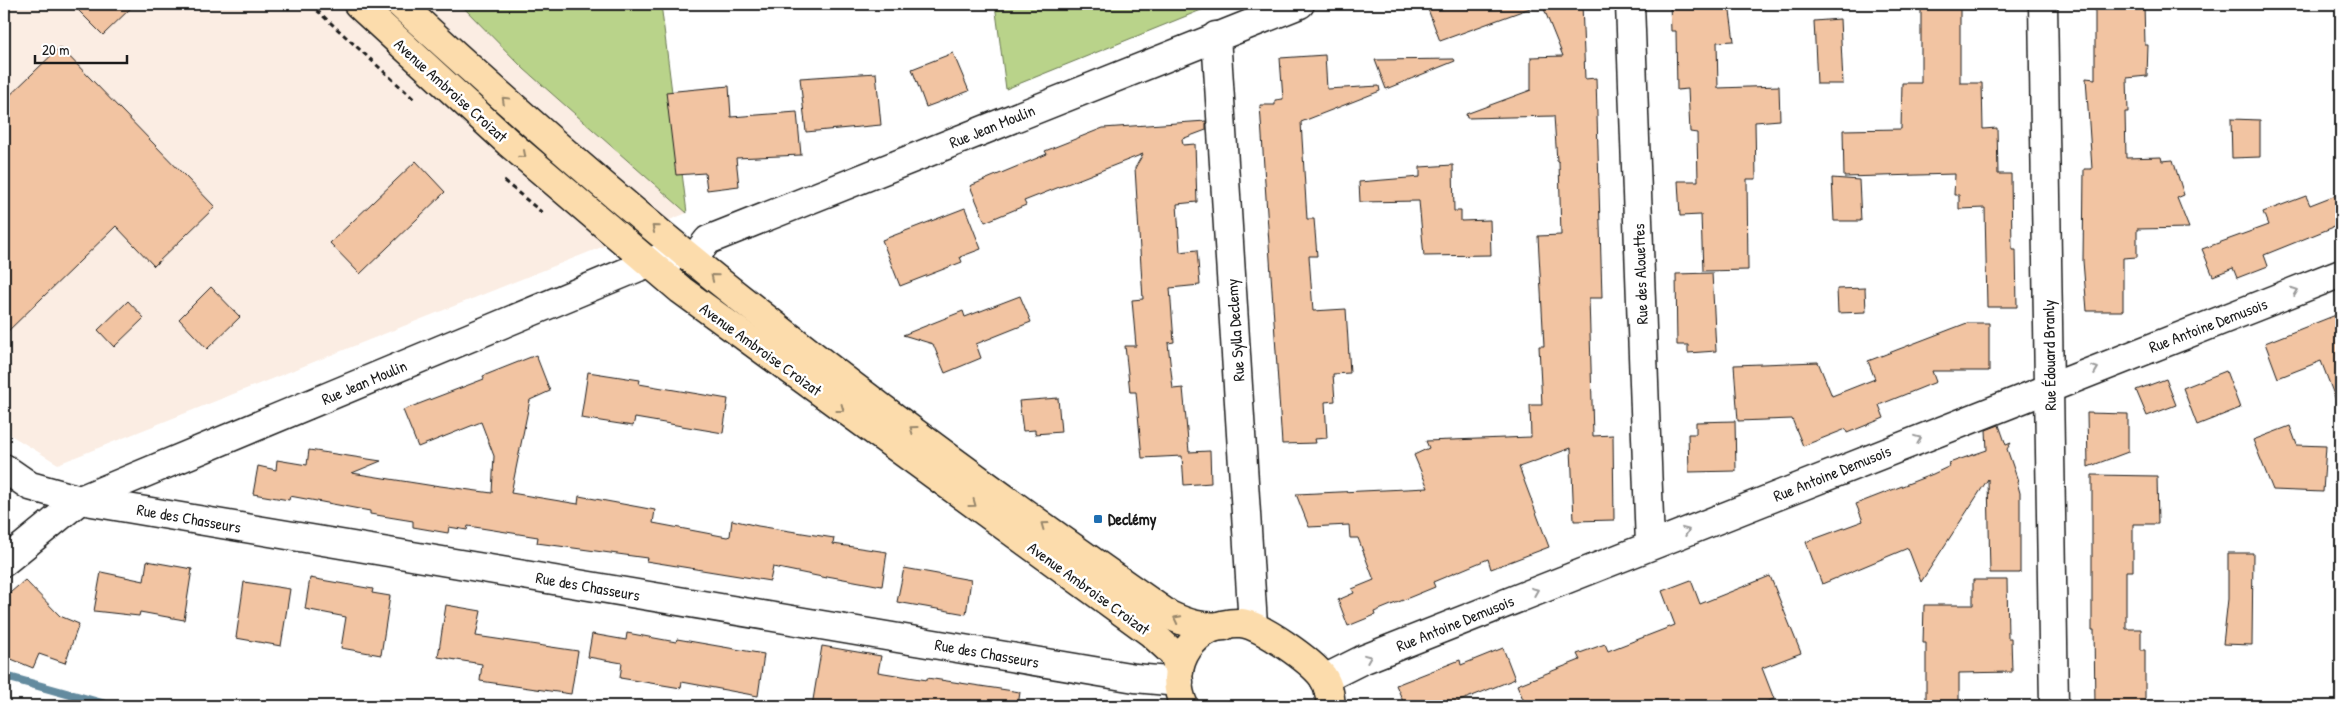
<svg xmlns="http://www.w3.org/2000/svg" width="2345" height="710" viewBox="0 0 2345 710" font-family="'Patrick Hand',sans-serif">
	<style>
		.built { fill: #fbede3 }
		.green { fill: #b9d38a; stroke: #6a7853 }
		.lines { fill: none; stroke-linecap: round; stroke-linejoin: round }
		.stream { stroke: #648b9f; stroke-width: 9 }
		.building { fill: #f2c4a2; stroke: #1c1c1c }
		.minor-casing { stroke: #1c1c1c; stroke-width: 31 }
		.primary-casing { stroke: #1c1c1c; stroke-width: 31 }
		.path { stroke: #1c1c1c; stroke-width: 3; stroke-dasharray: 5 4; stroke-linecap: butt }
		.minor { stroke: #fff; stroke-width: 28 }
		.primary { stroke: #fcdcac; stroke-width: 28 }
		.oneway { stroke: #97866b }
		.oneway2 { stroke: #999 }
		.poi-dot { fill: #1f6fb2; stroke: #fff; stroke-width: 2 }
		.labels { text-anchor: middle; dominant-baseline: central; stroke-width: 5; stroke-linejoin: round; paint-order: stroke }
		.street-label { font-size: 16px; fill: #1c1c1c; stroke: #fff }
		.poi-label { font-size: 16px; font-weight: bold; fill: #1c1c1c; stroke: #fff; text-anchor: start }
	</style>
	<rect width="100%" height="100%" fill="#fff"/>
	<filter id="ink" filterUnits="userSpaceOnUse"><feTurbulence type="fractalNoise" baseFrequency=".02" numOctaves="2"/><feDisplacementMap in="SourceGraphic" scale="10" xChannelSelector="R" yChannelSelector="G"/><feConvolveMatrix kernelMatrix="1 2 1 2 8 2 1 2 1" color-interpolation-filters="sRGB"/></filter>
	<g filter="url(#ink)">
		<polygon class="built" points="4,4 460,4 524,69 687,213 58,464 4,431"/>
		<g class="green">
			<polygon points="460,4 661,4 687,213 524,69"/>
			<polygon points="995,4 1216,4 1006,89"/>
		</g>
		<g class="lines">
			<polyline class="stream" points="4,676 111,706"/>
		</g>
		<g class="building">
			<polygon points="72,4 135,4 103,35"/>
			<polygon points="1426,4 1533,4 1533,7 1440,41"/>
			<polygon points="1542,4 1582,4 1585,79 1596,78 1602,298 1589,298 1593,436 1613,435 1614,520 1574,521 1571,448 1519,467 1549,547 1491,569 1488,559 1433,582 1435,587 1374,612 1375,615 1348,626 1338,600 1354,593 1352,589 1374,580 1358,538 1350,538 1349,525 1309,527 1296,494 1428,488 1414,455 1429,448 1426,441 1531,437 1530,405 1542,405 1539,346 1544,346 1538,236 1561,235 1559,162 1557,161 1554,116 1467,118 1466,114 1531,90 1531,57 1563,56"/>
			<polygon points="1670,4 1729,4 1734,41 1717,42 1718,88 1779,86 1780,120 1755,122 1756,179 1747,179 1748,270 1703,271 1701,215 1680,216 1678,181 1698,181 1697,133 1690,132 1688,89 1677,90 1676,31 1671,31"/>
			<polygon points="2095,4 2144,4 2145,45 2148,45 2147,76 2127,78 2128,112 2125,112 2126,158 2161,157 2162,161 2173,160 2184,195 2177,198 2189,228 2137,229 2137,257 2123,258 2123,311 2087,311 2083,261 2084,169 2092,169 2086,78 2095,79"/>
			<polygon points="1921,5 1960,6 1960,83 1982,83 1983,129 1997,128 1998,174 2011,174 2012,250 2016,250 2017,307 1987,307 1985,208 1959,209 1959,195 1954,195 1955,174 1844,177 1843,130 1901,129 1902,83 1921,83"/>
			<polygon points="1840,19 1843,84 1817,84 1814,21"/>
			<polygon points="60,47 215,207 154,266 116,226 4,335 4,101"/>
			<polygon points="953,53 969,91 926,107 912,69"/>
			<polygon points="1325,55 1327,89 1379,86 1380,91 1301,122 1307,219 1314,219 1317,256 1309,256 1313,311 1346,309 1350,373 1333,374 1335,401 1325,402 1327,438 1315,439 1316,443 1282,444 1260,105 1275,105 1275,100 1283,99 1280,58"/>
			<polygon points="1454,59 1455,61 1386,89 1375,60"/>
			<polygon points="876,73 881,125 806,132 800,78"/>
			<polygon points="729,86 731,117 797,112 801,155 736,158 739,186 707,190 705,173 676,175 666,92"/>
			<polygon points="2231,119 2260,120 2260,157 2232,158"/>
			<polygon points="1206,121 1206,130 1182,139 1183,145 1195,144 1197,202 1177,204 1180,252 1197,250 1200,285 1170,288 1174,342 1168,343 1173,389 1183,388 1189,452 1210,451 1211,483 1184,485 1182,456 1142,458 1136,392 1130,392 1125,346 1136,346 1132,300 1143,299 1135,168 1143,154 1024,201 1026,205 985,222 970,186 1047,154 1045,151 1103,128"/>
			<polygon points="416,161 445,192 360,274 330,243"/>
			<polygon points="1453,165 1454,211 1461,211 1461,221 1490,220 1491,255 1424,256 1419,201 1360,202 1359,182 1420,177 1420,167"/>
			<polygon points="1832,178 1859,180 1861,221 1834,221"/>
			<polygon points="2341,193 2341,224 2264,255 2268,266 2237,278 2233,268 2213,276 2202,249 2268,225 2263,212 2306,196 2310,205"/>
			<polygon points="965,208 981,249 960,257 962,262 900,286 882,240"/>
			<polygon points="1712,273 1716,351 1688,353 1688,345 1677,345 1676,274"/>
			<polygon points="211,287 240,317 207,349 179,319"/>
			<polygon points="1865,288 1866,312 1838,313 1837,289"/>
			<polygon points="1020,296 1031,322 976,344 981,358 945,373 933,344 903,335 963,311 965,317"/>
			<polygon points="128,301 144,318 114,347 98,330"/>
			<polygon points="2341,313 2341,408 2339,408 2321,361 2278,378 2265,343"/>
			<polygon points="1967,323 1989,323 1989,371 1932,371 1936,382 1879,405 1884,418 1847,433 1846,429 1803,446 1792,419 1738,421 1734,365 1818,362 1832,396 1875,379 1868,361"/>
			<polygon points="536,355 550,391 530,400 511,493 578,504 579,496 655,510 653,523 727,537 730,536 732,520 758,526 834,538 833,544 887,552 882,586 827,576 827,578 773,567 770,581 646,561 647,558 537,543 538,537 468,526 467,530 449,527 448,533 413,527 413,521 370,514 370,511 290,496 289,500 253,494 258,466 276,470 277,460 307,465 309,450 381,461 352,473 434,486 433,485 492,493 494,456 481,422 418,447 403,410 484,379 483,376"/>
			<polygon points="2226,371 2240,408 2197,425 2183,388"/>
			<polygon points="588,372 640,380 639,384 728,399 723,433 635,418 633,426 581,418"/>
			<polygon points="2166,379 2176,405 2147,416 2136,390"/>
			<polygon points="1058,398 1061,432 1035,434 1035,430 1023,431 1019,401"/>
			<polygon points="2087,413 2128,414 2128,452 2088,467"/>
			<polygon points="1735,421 1736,471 1689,472 1688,434 1696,434 1696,422"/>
			<polygon points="1999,425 2006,445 2011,443 2007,449 2018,481 2017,482 2020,493 2020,573 1990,573 1988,479 1921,582 1908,548 1822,584 1806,542 1863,521 1856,504 1933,474 1950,466 1949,463 1987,450 1986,430"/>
			<polygon points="2290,426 2297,445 2326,446 2323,492 2273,490 2253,440"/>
			<polygon points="2092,475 2157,476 2158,524 2133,524 2133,571 2126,571 2126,629 2141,629 2141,650 2145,650 2145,706 2095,706 2094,630 2092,630"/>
			<polygon points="2228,553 2253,553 2252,645 2223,644 2228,599"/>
			<polygon points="147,561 192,569 184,620 140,612 139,616 94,611 101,572 144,581"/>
			<polygon points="904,568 971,580 966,614 897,602"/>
			<polygon points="1770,576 1801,653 1762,668 1774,699 1755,706 1526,706 1517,685 1580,660 1577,654 1605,644 1608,651 1675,625 1662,591 1691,580 1700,604"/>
			<polygon points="310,578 373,589 372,593 390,596 381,655 341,648 346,617 305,609"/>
			<polygon points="25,580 60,616 79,624 65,663 39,654 33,668 4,656 4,598"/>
			<polygon points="1973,580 2007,580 2008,638 2011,638 2012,672 1959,673 1959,706 1926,706 1926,643 1923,643 1924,605 1973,605"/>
			<polygon points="244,582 290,589 281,646 236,638"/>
			<polygon points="446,605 481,611 476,636 578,651 571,694 480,681 482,664 438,657"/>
			<polygon points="627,633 676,642 677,639 764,654 758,696 682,682 681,688 620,678 622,663 588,657 592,634 626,640"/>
			<polygon points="822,646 881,656 878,672 927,680 927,678 1020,692 1018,706 812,706"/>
			<polygon points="1503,648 1515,679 1447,706 1405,706 1396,685 1460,660 1461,665"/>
		</g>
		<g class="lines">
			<defs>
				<g id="minor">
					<polyline points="1630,4 1650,545"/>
					<polyline points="2043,4 2054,706"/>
					<polyline points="1216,36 1253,625"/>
					<polyline points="693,259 708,240 1300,4"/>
					<polyline points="4,468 30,486 80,500 1135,678 1179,682"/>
					<polyline points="4,562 80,500 658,259 668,262"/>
					<polyline points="1324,679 1362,660 2341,273"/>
				</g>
				<g id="primary">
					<polyline points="358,4 509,143 681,290 1151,633 1174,654 1179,671"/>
					<path d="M 400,4 C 517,112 637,218 763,316 C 894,420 1031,519 1169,615 C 1188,624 1202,628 1224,626"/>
					<path d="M 1184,706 C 1165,664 1195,621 1241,623 C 1261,625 1311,661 1323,677 C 1329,686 1330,696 1331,706"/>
				</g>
			</defs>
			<use href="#minor" class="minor-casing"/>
			<use href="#primary" class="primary-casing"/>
			<g class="path">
				<polyline points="310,4 416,101"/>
				<polyline points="504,181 545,215"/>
			</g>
			<use href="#minor" class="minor"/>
			<use href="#primary" class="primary"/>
		</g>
		<defs><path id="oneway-chevron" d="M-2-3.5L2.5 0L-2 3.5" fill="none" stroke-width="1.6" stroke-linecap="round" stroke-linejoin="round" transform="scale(1.25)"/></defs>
		<g class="oneway">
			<use href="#oneway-chevron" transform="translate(505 100) rotate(-137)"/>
			<use href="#oneway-chevron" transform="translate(523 155) rotate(41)"/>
			<use href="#oneway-chevron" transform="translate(655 228) rotate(-140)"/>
			<use href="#oneway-chevron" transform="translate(714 277) rotate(-141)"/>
			<use href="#oneway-chevron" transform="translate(841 409) rotate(36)"/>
			<use href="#oneway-chevron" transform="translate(913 429) rotate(-144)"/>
			<use href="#oneway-chevron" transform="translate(973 504) rotate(36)"/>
			<use href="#oneway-chevron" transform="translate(1044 525) rotate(-144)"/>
			<use href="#oneway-chevron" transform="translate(1177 619) rotate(-153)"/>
		</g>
		<g class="oneway2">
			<use href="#oneway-chevron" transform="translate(2295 291) rotate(-21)"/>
			<use href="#oneway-chevron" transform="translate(2095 369) rotate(-21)"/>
			<use href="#oneway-chevron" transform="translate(1918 439) rotate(-22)"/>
			<use href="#oneway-chevron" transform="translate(1686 531) rotate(-22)"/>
			<use href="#oneway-chevron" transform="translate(1535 591) rotate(-22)"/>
			<use href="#oneway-chevron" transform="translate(1368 658) rotate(-22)"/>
		</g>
	</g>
	<rect class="poi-dot" x="1093" y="514" width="10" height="10" rx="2.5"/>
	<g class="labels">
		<g class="street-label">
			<text transform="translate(451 90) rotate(42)">Avenue Ambroise Croizat</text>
			<text transform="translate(992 126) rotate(-22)">Rue Jean Moulin</text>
			<text transform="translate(1640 274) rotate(-92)">Rue des Alouettes</text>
			<text transform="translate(2208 325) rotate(-21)">Rue Antoine Demusois</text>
			<text transform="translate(1235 330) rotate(-94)">Rue Sylla Declemy</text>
			<text transform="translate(761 349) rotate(36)">Avenue Ambroise Croizat</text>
			<text transform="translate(2049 355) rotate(-91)">Rue Édouard Branly</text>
			<text transform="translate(364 382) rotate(-23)">Rue Jean Moulin</text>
			<text transform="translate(1832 473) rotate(-22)">Rue Antoine Demusois</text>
			<text transform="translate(189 518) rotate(10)">Rue des Chasseurs</text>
			<text transform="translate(588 586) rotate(10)">Rue des Chasseurs</text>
			<text transform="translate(1089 588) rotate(36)">Avenue Ambroise Croizat</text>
			<text transform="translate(1455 623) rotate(-22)">Rue Antoine Demusois</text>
			<text transform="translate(987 653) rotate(10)">Rue des Chasseurs</text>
		</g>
		<g class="poi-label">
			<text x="1108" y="519">Declémy</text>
		</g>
	</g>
	<rect width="2345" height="710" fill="none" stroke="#fff" stroke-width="20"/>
	<rect x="10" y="10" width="2325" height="690" fill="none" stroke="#1c1c1c" stroke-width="2" filter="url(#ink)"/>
	<path d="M35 55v8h92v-8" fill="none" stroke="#1c1c1c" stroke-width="2.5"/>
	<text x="42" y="55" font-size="15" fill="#1c1c1c" stroke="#ffffff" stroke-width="4" paint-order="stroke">20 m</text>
</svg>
